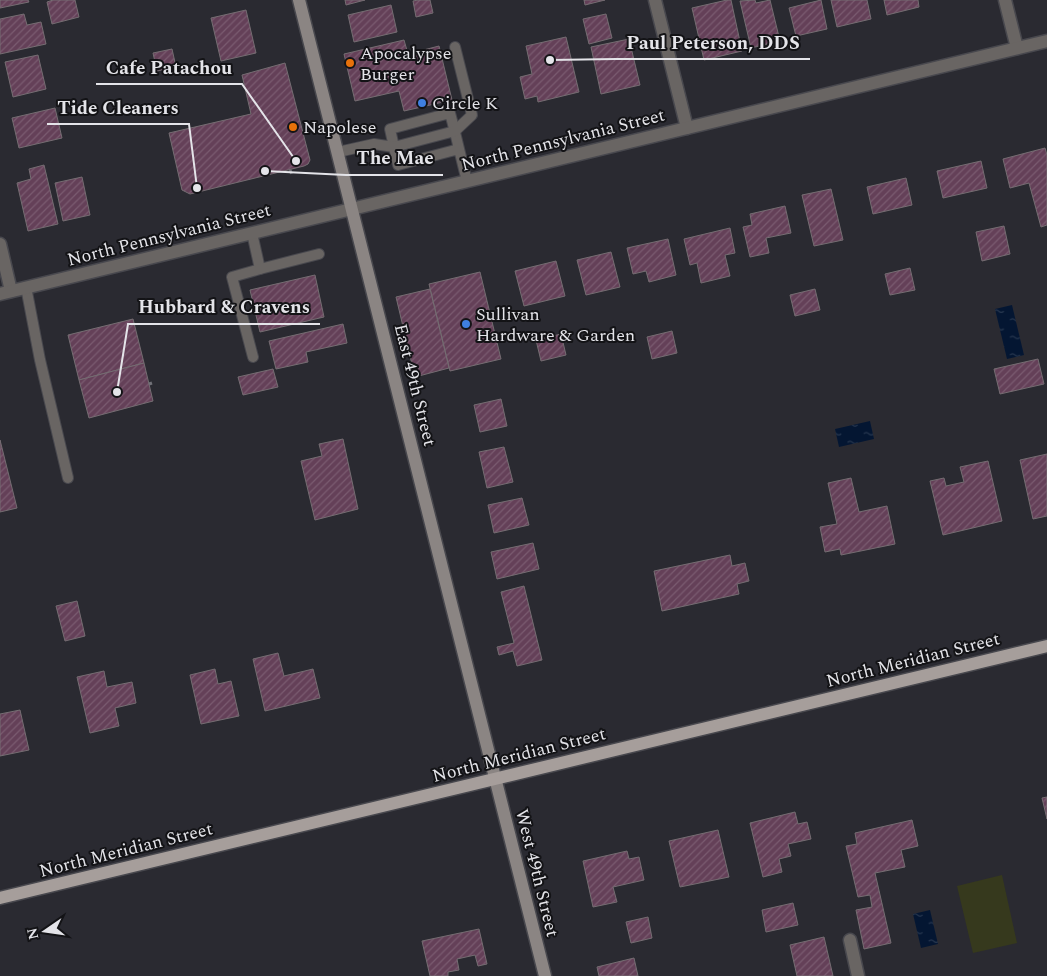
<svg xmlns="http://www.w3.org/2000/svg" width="1047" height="976" viewBox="0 0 1047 976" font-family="Spectral,serif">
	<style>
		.pitch { fill: #36391d }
		.water { fill: url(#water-ripples) }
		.building { fill: url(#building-hatch); stroke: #756d72 }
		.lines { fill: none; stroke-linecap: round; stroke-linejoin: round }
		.lane-casing { stroke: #48484e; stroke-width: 12 }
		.street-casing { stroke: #48484e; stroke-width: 15 }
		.secondary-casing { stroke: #48484e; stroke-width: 15 }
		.primary-casing { stroke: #48484e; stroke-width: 15 }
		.path { stroke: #717178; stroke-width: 3; stroke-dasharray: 4 4; stroke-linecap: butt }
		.lane { stroke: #696563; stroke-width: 10 }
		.street { stroke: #696563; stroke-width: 12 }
		.secondary { stroke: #8b8583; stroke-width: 12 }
		.primary { stroke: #a69e9b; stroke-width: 12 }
		.food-dot { fill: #e8710a; stroke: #131316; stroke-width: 2 }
		.shop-dot { fill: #3f7fe0; stroke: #131316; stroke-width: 2 }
		.labels { text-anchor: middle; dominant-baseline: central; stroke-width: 4; stroke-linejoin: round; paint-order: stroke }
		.poi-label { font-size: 18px; fill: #e4e4e9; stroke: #131316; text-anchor: start }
		.street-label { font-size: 18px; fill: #e4e4e9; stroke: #131316 }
		.leader { fill: none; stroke: #e4e4e9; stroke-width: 2 }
		.callout-dot { fill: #e4e4e9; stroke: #131316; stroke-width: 2 }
		.callout-label { font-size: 19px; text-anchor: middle; font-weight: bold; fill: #e4e4e9; stroke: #131316; stroke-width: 4; stroke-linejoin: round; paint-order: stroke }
	</style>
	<defs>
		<pattern id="water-ripples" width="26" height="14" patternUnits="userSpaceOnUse" patternTransform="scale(1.25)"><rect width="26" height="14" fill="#041632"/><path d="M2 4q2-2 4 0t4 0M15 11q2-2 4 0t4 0" fill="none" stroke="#283850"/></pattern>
		<pattern id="building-hatch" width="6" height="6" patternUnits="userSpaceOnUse" patternTransform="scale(1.25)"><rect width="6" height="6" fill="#644058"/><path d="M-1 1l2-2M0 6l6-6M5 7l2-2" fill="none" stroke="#7a5b70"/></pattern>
	</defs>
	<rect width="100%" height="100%" fill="#2a2a31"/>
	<polygon class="pitch" points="1002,875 1017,943 973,953 957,886"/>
	<g class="water">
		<polygon points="1012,305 1024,355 1007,359 995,309"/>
		<polygon points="870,421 874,439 839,447 835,429"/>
		<polygon points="930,910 938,944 921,948 913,914"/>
	</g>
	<g class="building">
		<polygon points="0,0 28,0 29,2 0,8"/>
		<polygon points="53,0 75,0 79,17 52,24 47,2"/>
		<polygon points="345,0 365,0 346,5"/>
		<polygon points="418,0 430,0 433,13 416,17 413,1"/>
		<polygon points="584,0 605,0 585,5"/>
		<polygon points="727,0 731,0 742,51 704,60 692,8"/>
		<polygon points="755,0 756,3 770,0 780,41 751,48 740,1"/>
		<polygon points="821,0 827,29 796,36 789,8"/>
		<polygon points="831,0 867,0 871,19 837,27"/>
		<polygon points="884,0 918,0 919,7 887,15"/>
		<polygon points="391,5 397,32 354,42 348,15"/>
		<polygon points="246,10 256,53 221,61 211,18"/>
		<polygon points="24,14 27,25 41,22 46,44 0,54 0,19"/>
		<polygon points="606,14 612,38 589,44 583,19"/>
		<polygon points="566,37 579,92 538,102 537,96 525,99 520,77 532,74 526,46"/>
		<polygon points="629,39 640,85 601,94 591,47"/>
		<polygon points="404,40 408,54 439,46 452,100 404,111 399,91 355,101 344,54"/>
		<polygon points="172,49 176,67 157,71 153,53"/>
		<polygon points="38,55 46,89 13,97 5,62"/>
		<polygon points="285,63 310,160 308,164 304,166 190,194 182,190 169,133 251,114 242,75"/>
		<polygon points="55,108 62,138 19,148 12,118"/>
		<polygon points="1045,148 1047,155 1047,225 1041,227 1029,183 1010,188 1003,159"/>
		<polygon points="981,161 987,188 943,198 937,171"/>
		<polygon points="44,165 58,224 28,231 17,183 31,179 29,169"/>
		<polygon points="82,177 90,215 63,221 55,183"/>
		<polygon points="906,178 912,205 873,214 867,187"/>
		<polygon points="831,189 843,240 814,246 802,195"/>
		<polygon points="785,206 791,233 766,238 769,253 750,257 743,227 752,225 750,214"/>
		<polygon points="1004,226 1010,254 982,261 976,232"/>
		<polygon points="730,228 735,253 725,255 730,276 701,283 697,263 690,265 684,239"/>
		<polygon points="668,239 676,275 649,282 646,271 633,274 627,248"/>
		<polygon points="611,252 620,287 586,295 577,260"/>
		<polygon points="556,261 565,296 524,306 515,271"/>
		<polygon points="910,268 915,290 890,295 885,274"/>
		<polygon points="480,272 501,359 450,371 429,284"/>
		<polygon points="315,275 324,317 260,332 250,290"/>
		<polygon points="430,289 449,368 415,377 396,297"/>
		<polygon points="815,289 820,310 795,316 790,295"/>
		<polygon points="133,319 144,363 79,380 68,335"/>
		<polygon points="343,324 347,343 306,352 308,362 276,369 269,341"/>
		<polygon points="672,331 677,353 652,359 647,337"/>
		<polygon points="561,334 566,355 541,361 536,340"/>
		<polygon points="1038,359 1044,384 1000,394 994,369"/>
		<polygon points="144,363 153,401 89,418 79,380"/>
		<polygon points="273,369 278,387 243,395 238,377"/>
		<polygon points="501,399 507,426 480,432 474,405"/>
		<polygon points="343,439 358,509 315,520 301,461 322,456 319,444"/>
		<polygon points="0,440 17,508 0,512"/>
		<polygon points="504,447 513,482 487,488 479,452"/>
		<polygon points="1047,454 1047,516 1033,519 1020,460"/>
		<polygon points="988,461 1002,521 943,535 930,481 944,478 946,486 964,482 960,467"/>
		<polygon points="851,478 859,512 887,506 895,544 841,555 840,549 825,552 820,527 837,524 828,483"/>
		<polygon points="522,498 529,525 494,533 488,505"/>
		<polygon points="533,543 539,569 497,579 491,552"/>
		<polygon points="730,555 732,566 745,563 749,581 737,584 739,594 662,611 654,571"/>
		<polygon points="524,586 542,660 517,666 513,651 499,655 497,647 514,643 501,592"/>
		<polygon points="77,601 85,636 65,641 56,606"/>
		<polygon points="278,653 284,676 313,669 320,698 265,711 253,659"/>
		<polygon points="215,669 218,684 231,681 239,716 201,724 190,675"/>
		<polygon points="104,671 107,687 132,682 136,703 115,708 119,726 90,733 77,677"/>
		<polygon points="20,710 29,750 0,756 0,714"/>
		<polygon points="1047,797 1047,819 1042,798"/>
		<polygon points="795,812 798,824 807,822 811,839 788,844 791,856 779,859 782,872 763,877 750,823"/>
		<polygon points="912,820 918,846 901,850 905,867 875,873 891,943 864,949 856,910 872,907 870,895 858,897 846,846 857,844 855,833"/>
		<polygon points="718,830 729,877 680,887 669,841"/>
		<polygon points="627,851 629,859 639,857 644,880 613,887 617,902 593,907 583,861"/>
		<polygon points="793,903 798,925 766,932 762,910"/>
		<polygon points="648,917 652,938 631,943 626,922"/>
		<polygon points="479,929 487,964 478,966 475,955 457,959 459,970 448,972 448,976 430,976 422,941"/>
		<polygon points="824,937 833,976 797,976 790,945"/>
		<polygon points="634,958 638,976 599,976 597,967"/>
	</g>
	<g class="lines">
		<defs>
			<g id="lane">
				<path d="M 459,149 L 398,165 L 390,129 L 450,113 C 456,135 461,158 467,181"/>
				<polyline points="338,152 374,144 394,147 455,131 472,115 455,47"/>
				<polyline points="252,233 260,269 232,277 253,357"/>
				<polyline points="260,269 319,254"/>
				<polyline points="26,287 40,360 68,478"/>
			</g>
			<g id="street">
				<polyline points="655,0 687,128"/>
				<polyline points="1005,0 1017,48"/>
				<polyline points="0,244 11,291"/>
				<polyline points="0,294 1047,41"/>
				<polyline points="850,940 858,976"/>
			</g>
			<polyline id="secondary" points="299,0 545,976"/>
			<polyline id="primary" points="0,898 1047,646"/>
		</defs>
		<use href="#lane" class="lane-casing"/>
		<use href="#street" class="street-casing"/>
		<use href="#secondary" class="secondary-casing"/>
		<use href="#primary" class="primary-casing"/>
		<g class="path">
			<polyline points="290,170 292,175"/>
			<polyline points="149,384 152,383"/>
		</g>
		<use href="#lane" class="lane"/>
		<use href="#street" class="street"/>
		<use href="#secondary" class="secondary"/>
		<use href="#primary" class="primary"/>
	</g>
	<g class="food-dot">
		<circle cx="350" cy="63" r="5"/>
		<circle cx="293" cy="127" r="5"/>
	</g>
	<g class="shop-dot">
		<circle cx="422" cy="103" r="5"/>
		<circle cx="466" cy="324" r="5"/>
	</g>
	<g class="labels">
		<g class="poi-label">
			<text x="360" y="53">Apocalypse<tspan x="360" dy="21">Burger</tspan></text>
			<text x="432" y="103">Circle K</text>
			<text x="303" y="127">Napolese</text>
			<text x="476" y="314">Sullivan<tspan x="476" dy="21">Hardware &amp; Garden</tspan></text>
		</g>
		<g class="street-label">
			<text transform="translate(563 140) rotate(-14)">North Pennsylvania Street</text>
			<text transform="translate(169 235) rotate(-14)">North Pennsylvania Street</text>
			<text transform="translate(415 385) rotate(76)">East 49th Street</text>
			<text transform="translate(913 660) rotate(-14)">North Meridian Street</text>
			<text transform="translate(519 755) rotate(-14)">North Meridian Street</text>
			<text transform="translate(126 850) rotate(-14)">North Meridian Street</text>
			<text transform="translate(537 873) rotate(76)">West 49th Street</text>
		</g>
	</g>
	<path class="leader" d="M550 60L616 59H810M296 161L242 84H96M197 188L189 124H47M265 171L346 175H443M117 392L128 324H320"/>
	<g class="callout-dot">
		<circle cx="550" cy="60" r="5"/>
		<circle cx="296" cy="161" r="5"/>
		<circle cx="197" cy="188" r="5"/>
		<circle cx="265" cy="171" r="5"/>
		<circle cx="117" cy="392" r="5"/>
	</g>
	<g class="callout-label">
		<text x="713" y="49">Paul Peterson, DDS</text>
		<text x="169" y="74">Cafe Patachou</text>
		<text x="118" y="114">Tide Cleaners</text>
		<text x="395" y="164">The Mae</text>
		<text x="224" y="313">Hubbard &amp; Cravens</text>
	</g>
	<g transform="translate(45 931) rotate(257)" stroke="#131316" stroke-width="4" paint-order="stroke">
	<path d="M0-4L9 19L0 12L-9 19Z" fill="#e4e4e9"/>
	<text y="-8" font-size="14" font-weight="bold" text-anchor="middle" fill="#e4e4e9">N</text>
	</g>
</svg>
